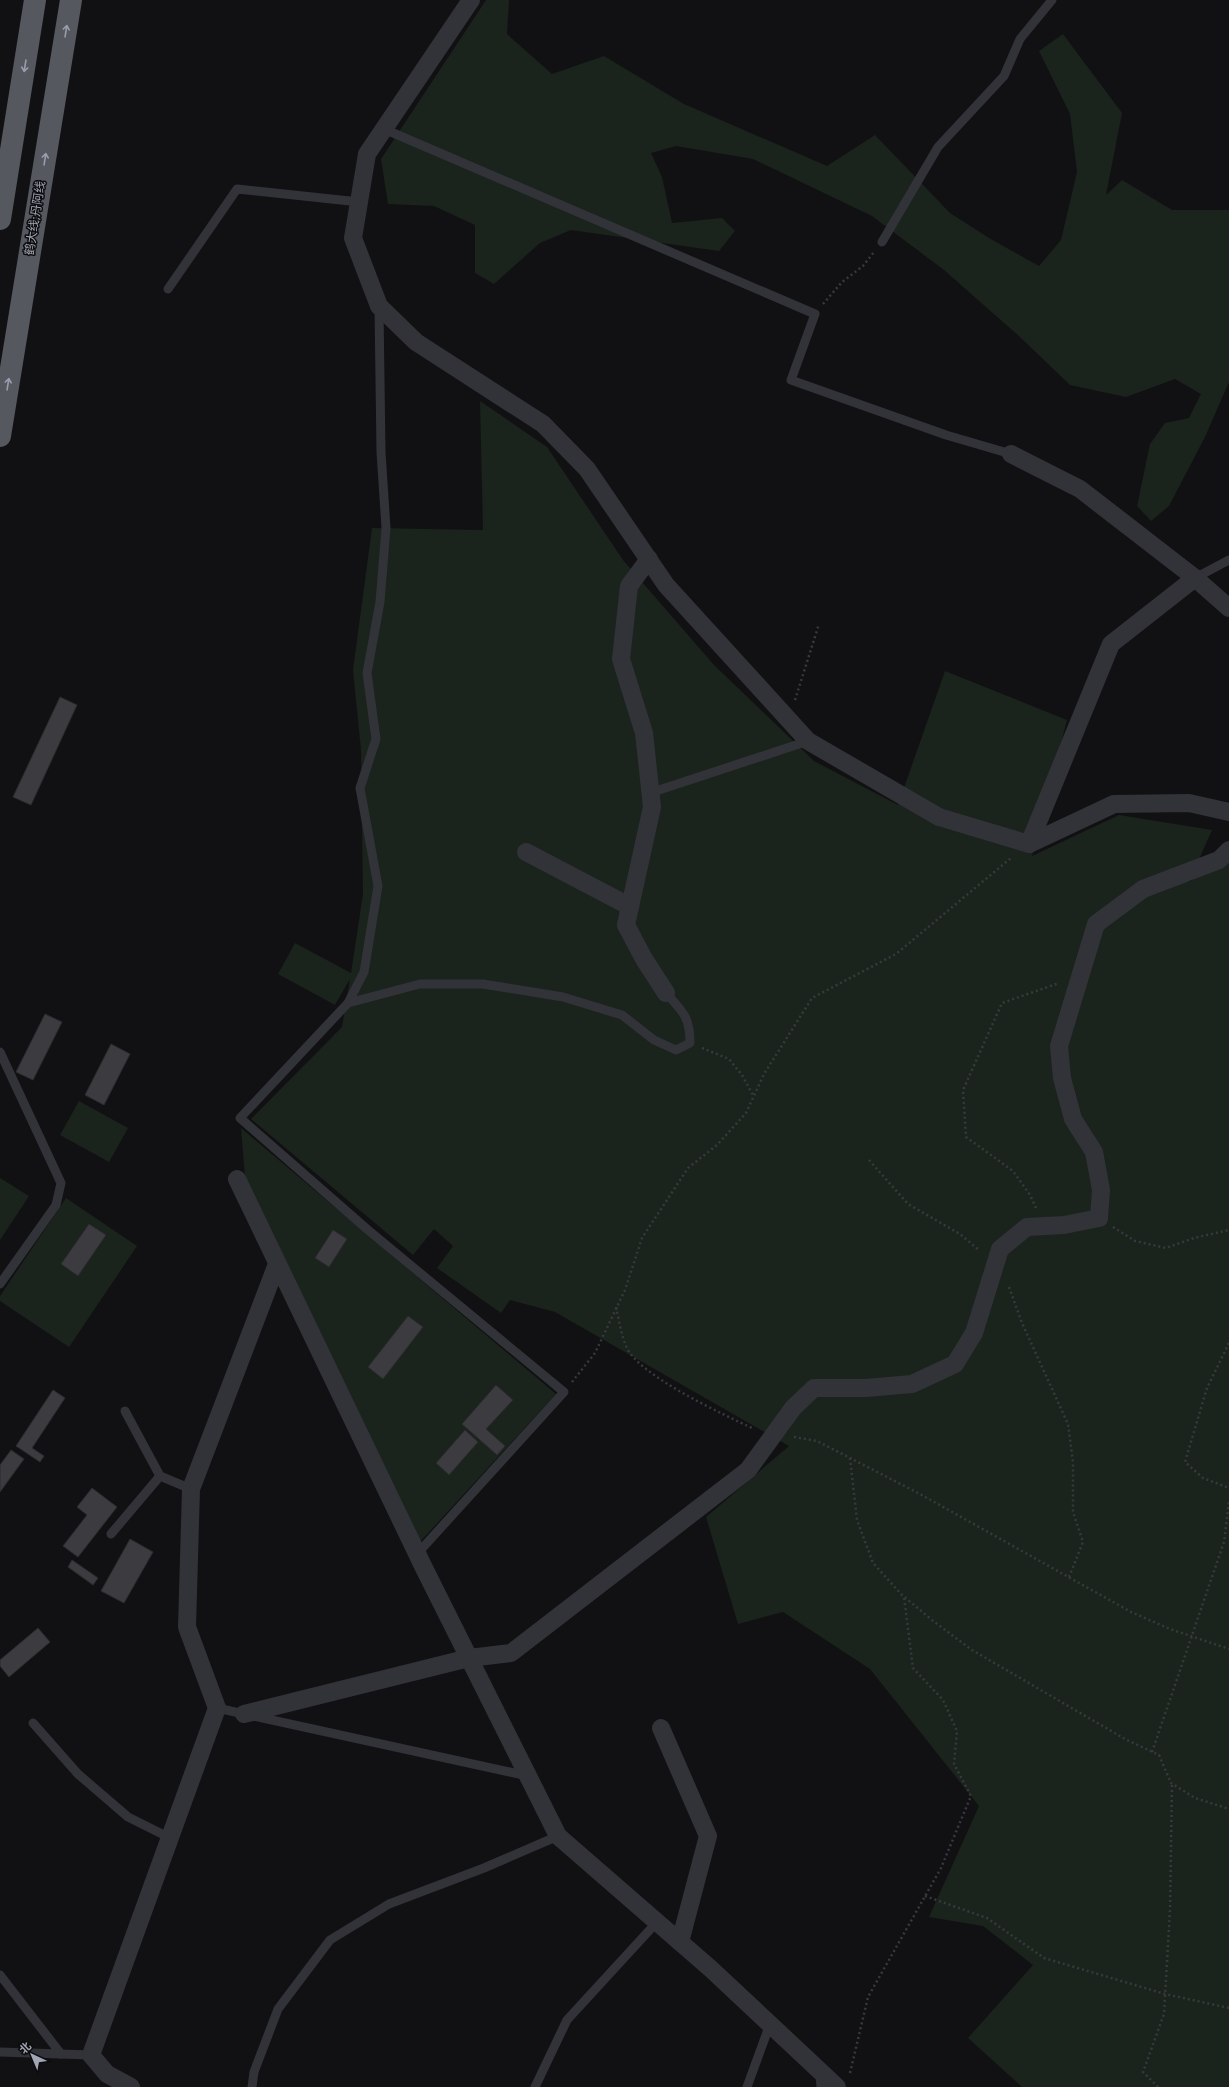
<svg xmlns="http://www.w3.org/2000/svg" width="1229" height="2087" viewBox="0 0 1229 2087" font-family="Figtree,'Noto Sans SC',sans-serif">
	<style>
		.green { fill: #1b231d }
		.building { fill: #3b3b40; stroke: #2c2b2f }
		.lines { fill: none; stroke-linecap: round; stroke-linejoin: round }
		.path { stroke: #38393f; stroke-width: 2.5; stroke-dasharray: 2 3; stroke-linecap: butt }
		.service { stroke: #323338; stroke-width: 9 }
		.minor { stroke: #323338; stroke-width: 18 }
		.trunk { stroke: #565860; stroke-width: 22 }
		.oneway { stroke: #9a9eac }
		.labels { text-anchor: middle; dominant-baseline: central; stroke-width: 3; stroke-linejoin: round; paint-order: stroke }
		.street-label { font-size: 12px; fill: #a2a6b4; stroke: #0c0c0e }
	</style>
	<rect width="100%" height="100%" fill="#111113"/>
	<g class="green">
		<polygon points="486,0 509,0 507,34 552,74 604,56 684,104 827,166 875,135 950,213 989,238 1039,266 1061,240 1077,172 1070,114 1039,51 1063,34 1122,113 1106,195 1122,180 1172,210 1229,210 1229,382 1205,437 1169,506 1151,521 1137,506 1150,444 1165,423 1189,418 1201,394 1175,379 1126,397 1070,385 1020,337 944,270 872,216 753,159 676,146 651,153 662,177 672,223 722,218 735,231 719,251 571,230 540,243 494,284 475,273 475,225 434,206 388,204 381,159"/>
		<polygon points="480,401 547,447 623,560 714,665 814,761 898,805 945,671 1067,720 1032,856 1119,815 1212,830 1189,882 1229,858 1229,2087 1022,2087 968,2038 1033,1965 983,1926 929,1917 979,1806 870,1669 783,1612 738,1624 706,1517 789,1446 555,1312 510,1300 501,1313 437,1268 453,1246 434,1229 413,1255 251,1119 342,1027 350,979 335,1005 278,974 295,943 351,973 363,894 361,750 353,670 372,528 483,530"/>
		<polygon points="79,1101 128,1128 109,1162 60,1135"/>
		<polygon points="241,1128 556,1394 419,1543 245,1177"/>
		<polygon points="0,1178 29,1196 0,1240"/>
		<polygon points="66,1198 137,1246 69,1347 0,1301 0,1296"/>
	</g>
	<g class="building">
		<polygon points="60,697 77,705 31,805 13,797"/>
		<polygon points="45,1014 62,1022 33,1080 16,1072"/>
		<polygon points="111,1044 130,1054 104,1105 85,1095"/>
		<polygon points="89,1224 106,1235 78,1276 61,1264"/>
		<polygon points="333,1230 347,1239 329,1267 315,1258"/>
		<polygon points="408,1316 423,1327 383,1379 368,1367"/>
		<polygon points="496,1385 513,1400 486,1429 505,1446 497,1455 462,1424"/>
		<polygon points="53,1390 65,1398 32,1448 44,1456 40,1462 16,1446"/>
		<polygon points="465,1430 478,1442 449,1475 436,1463"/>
		<polygon points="11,1450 24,1459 0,1492 0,1465"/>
		<polygon points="92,1488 117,1507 78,1557 63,1546 87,1515 77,1507"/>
		<polygon points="130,1539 153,1552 124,1603 101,1591"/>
		<polygon points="72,1560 98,1578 93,1585 68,1567"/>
		<polygon points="38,1628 50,1642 9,1677 0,1666 0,1660"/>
	</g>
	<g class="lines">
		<g class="path">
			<polyline points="823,304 842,282 863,266 874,252"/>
			<polyline points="795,700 819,624"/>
			<polyline points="702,1048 729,1059 742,1075 754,1097"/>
			<polyline points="869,1160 908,1204 960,1234 980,1251"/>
			<polyline points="1036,1208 1030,1195 1013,1171 966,1137 963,1090 1002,1003 1059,983"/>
			<polyline points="1113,1227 1135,1241 1166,1248 1194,1238 1229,1230"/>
			<polyline points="1009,1287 1022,1323 1068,1424 1073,1462 1073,1512 1083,1542 1069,1577"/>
			<path d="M 616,1307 C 619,1320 621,1334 626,1346 C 638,1376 725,1415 754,1429"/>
			<polyline points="1229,1343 1207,1388 1185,1462 1203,1478 1229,1488"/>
			<polyline points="572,1382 595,1353 625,1290 642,1238 688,1168 717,1145 746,1113 764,1074 812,998 896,954 1011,858"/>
			<polyline points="794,1437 817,1441 920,1494 1131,1612 1170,1629 1229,1649"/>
			<polyline points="850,1458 857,1520 873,1563 901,1594 932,1620 972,1650 1125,1739 1159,1755 1171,1783 1195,1798 1229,1809"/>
			<polyline points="1152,1752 1224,1542 1229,1502"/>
			<polyline points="925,1896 987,1918 1044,1958 1165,1994 1229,2008"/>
			<polyline points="850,2073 868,1997 941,1868 971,1796 954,1764 957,1731 943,1700 913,1668 904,1597"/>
			<polyline points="1158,2087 1143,2072 1164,2014 1170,1910 1172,1784"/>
		</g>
		<g class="service">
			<polyline points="384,129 815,314 791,380 946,435 1011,454"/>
			<polyline points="882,242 938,147 1004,76 1020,39 1052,0"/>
			<polyline points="168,289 237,189 359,202"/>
			<polyline points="379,308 381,452 386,528 380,602 367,673 376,739 360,788 378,886 364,972 348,1003 240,1118 368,1230 564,1392 417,1554"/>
			<polyline points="1195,578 1229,560"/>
			<polyline points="650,793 808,741"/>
			<path d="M 348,1003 L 420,984 L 483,984 L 563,997 L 622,1015 L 654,1040 L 676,1050 L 690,1043 C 690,1017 683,1012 666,993"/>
			<polyline points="0,1052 61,1183 56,1205 0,1284"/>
			<polyline points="125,1411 160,1476 191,1489"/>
			<polyline points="111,1534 160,1476"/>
			<polyline points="217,1708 528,1776"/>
			<polyline points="33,1723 78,1774 128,1817 170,1838"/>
			<polyline points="0,1975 61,2054"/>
			<polyline points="0,2052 91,2055"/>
			<polyline points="820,2072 821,2087"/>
			<polyline points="252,2087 254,2072 278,2009 330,1940 389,1904 484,1868 558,1836"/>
			<polyline points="535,2087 567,2020 657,1922"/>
			<polyline points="747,2087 770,2024"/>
		</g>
		<g class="minor">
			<polyline points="471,0 367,154 353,238 379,306 416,342 543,424 587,469 666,585 808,741 939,817 1029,844"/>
			<polyline points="1011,454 1080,489 1195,578 1229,608"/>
			<polyline points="649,559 629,586 621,659 644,733 652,807 626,925 644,959 666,993"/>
			<polyline points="1195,578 1111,644 1029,844 1114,804 1189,803 1229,812"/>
			<polyline points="526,852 629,906"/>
			<polyline points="237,1179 423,1566 558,1836 711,1969 837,2087"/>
			<polyline points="244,1714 469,1658 511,1653 748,1470 793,1408 814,1388 866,1388 912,1384 955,1364 974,1333 1000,1249 1027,1227 1064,1225 1099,1218 1101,1190 1094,1152 1073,1119 1062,1078 1059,1046 1096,924 1143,889 1219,860 1229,850"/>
			<polyline points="661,1728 708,1836 680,1942"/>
			<polyline points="131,2087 107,2074 91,2055 217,1708 187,1627 191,1489 277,1264"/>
		</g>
		<g class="trunk">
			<polyline points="0,219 35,0"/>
			<polyline points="0,436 71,0"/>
		</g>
	</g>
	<defs><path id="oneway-shaft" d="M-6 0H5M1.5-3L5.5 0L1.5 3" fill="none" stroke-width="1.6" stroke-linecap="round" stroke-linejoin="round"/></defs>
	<g class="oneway">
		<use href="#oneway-shaft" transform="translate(66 31) rotate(-81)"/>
		<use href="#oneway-shaft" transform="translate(25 66) rotate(99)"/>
		<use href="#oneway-shaft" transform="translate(45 159) rotate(-81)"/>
		<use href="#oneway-shaft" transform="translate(8 384) rotate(-81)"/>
	</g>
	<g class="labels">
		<g class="street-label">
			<text transform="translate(35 218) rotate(-81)">鹤大线;丹阿线</text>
		</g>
	</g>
	<g transform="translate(32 2055) rotate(316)" stroke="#0c0c0e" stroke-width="3" paint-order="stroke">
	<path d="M0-3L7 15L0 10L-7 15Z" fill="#a2a6b4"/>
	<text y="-6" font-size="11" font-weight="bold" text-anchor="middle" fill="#a2a6b4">北</text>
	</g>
</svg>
